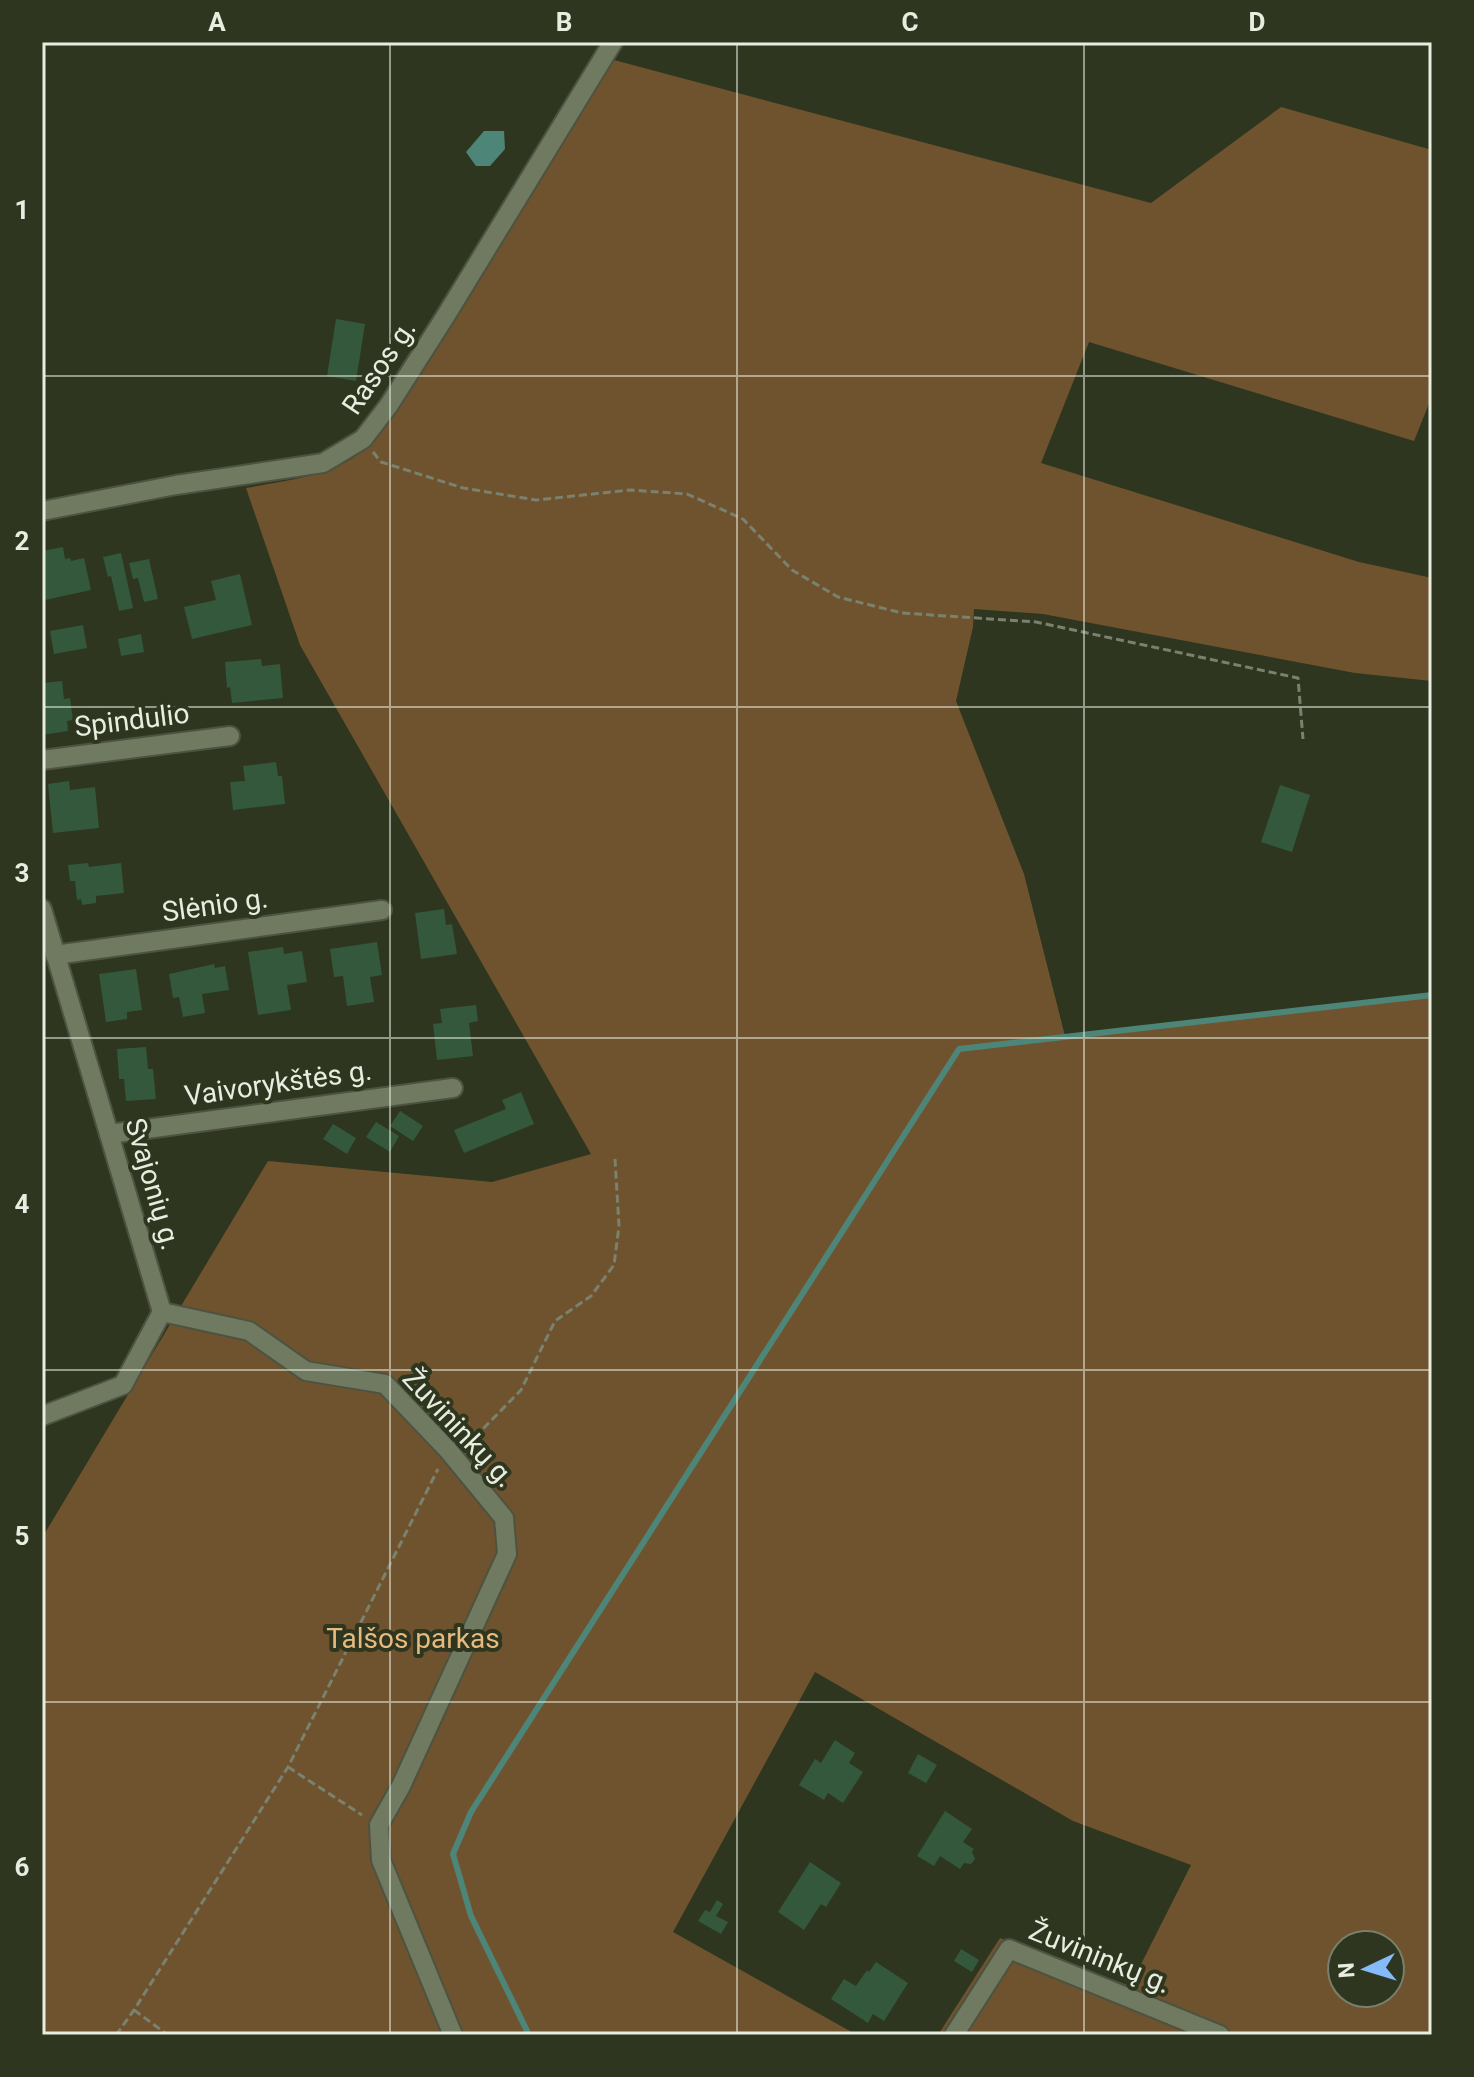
<svg xmlns="http://www.w3.org/2000/svg" width="1474" height="2077" viewBox="0 0 1474 2077" font-family="Roboto,sans-serif">
	<style>
		.green { fill: #6f532e; fill-rule: evenodd }
		.water { fill: #4d8678 }
		.lines { fill: none; stroke-linecap: round; stroke-linejoin: round }
		.stream { stroke: #4d8678; stroke-width: 6 }
		.building { fill: #33583b }
		.minor-casing { stroke: #4d5340; stroke-width: 22 }
		.path { stroke: #7b816f; stroke-width: 3; stroke-dasharray: 8 4; stroke-linecap: butt }
		.minor { stroke: #707a61; stroke-width: 18 }
		.grid { fill: none; stroke: #e8ede0; stroke-width: 2; stroke-opacity: 0.55 }
		.labels { text-anchor: middle; dominant-baseline: central; stroke-width: 8; stroke-linejoin: round; paint-order: stroke }
		.street-label { font-size: 28px; fill: #e8ede0; stroke: #2e3620 }
		.park-label { font-size: 28px; fill: #e9ba7d; stroke: #2e3620 }
		.neatline { fill: none; stroke: #e8ede0; stroke-width: 3 }
		.grid-label { font-size: 26px; text-anchor: middle; font-weight: bold; fill: #e8ede0 }
	</style>
	<rect width="100%" height="100%" fill="#2e3620"/>
	<path class="green" d="M 614,60 L 1151,203 L 1281,107 L 1432,150 L 1432,396 L 1414,441 L 1089,342 L 1041,463 L 1359,562 L 1432,578 L 1432,681 L 1355,673 L 1043,614 L 974,609 L 973,627 L 956,701 L 1024,874 L 1065,1036 L 1432,995 L 1432,2035 L 938,2035 L 1000,1938 L 1130,1986 L 1191,1865 L 1073,1821 L 815,1672 L 673,1932 L 857,2035 L 42,2035 L 42,1538 L 268,1161 L 492,1182 L 591,1154 L 300,645 L 246,488 C 287,480 340,476 370,444 C 382,432 392,417 402,404 ZM 1342,1945 L 1390,1945 L 1390,1993 L 1342,1993 Z"/>
	<polygon class="water" points="484,131 504,131 505,149 490,166 476,166 466,152"/>
	<g class="lines">
		<polyline class="stream" points="529,2035 471,1916 453,1854 471,1812 959,1049 1432,995"/>
	</g>
	<g class="building">
		<polygon points="336,319 365,324 356,381 327,376"/>
		<polygon points="63,547 65,559 70,558 71,561 84,558 91,590 45,600 42,585 42,551"/>
		<polygon points="121,553 133,608 119,611 111,576 108,577 103,557"/>
		<polygon points="149,559 158,599 144,602 138,578 133,579 129,563"/>
		<polygon points="240,574 252,625 192,639 184,607 216,600 211,581"/>
		<polygon points="83,625 87,648 54,654 50,631"/>
		<polygon points="141,634 144,652 121,656 118,639"/>
		<polygon points="261,659 262,666 280,664 283,698 232,703 230,687 227,688 225,662"/>
		<polygon points="62,681 64,699 70,698 73,720 67,721 68,731 42,735 42,683"/>
		<polygon points="276,762 278,776 282,776 285,804 233,810 230,782 245,781 243,766"/>
		<polygon points="69,781 70,790 95,787 99,828 53,833 48,784"/>
		<polygon points="1280,785 1310,795 1292,852 1261,842"/>
		<polygon points="88,863 89,867 121,863 124,893 96,896 96,903 82,905 81,899 77,900 75,881 70,881 68,865"/>
		<polygon points="444,909 446,925 452,924 457,954 421,959 415,913"/>
		<polygon points="377,942 382,975 370,977 374,1002 347,1006 343,976 334,977 330,949"/>
		<polygon points="283,947 284,954 302,951 307,982 287,985 291,1010 258,1015 248,952"/>
		<polygon points="214,964 215,968 225,966 229,990 202,994 205,1013 183,1017 179,997 173,998 169,974"/>
		<polygon points="136,969 142,1010 127,1012 127,1019 106,1022 99,974"/>
		<polygon points="476,1005 478,1021 469,1023 473,1056 437,1060 433,1024 442,1023 440,1009"/>
		<polygon points="146,1047 148,1069 153,1069 156,1099 126,1101 124,1079 119,1079 117,1049"/>
		<polygon points="521,1092 534,1124 464,1153 454,1130 506,1109 502,1100"/>
		<polygon points="400,1111 423,1126 413,1141 390,1126"/>
		<polygon points="376,1122 399,1136 390,1152 366,1137"/>
		<polygon points="333,1124 356,1138 347,1154 323,1139"/>
		<polygon points="835,1740 855,1753 849,1763 863,1772 843,1803 828,1793 824,1800 799,1785 815,1759 821,1763"/>
		<polygon points="918,1754 937,1765 926,1783 908,1773"/>
		<polygon points="945,1811 972,1829 963,1842 974,1849 972,1852 975,1859 971,1864 964,1863 960,1869 940,1856 934,1866 917,1856"/>
		<polygon points="810,1862 841,1883 826,1907 821,1904 804,1930 778,1912"/>
		<polygon points="717,1900 723,1904 716,1916 728,1922 721,1934 698,1921 705,1910 710,1912"/>
		<polygon points="961,1949 979,1960 972,1972 954,1961"/>
		<polygon points="876,1962 908,1983 884,2021 873,2014 868,2023 831,1999 844,1979 856,1986 867,1970 869,1972"/>
	</g>
	<g class="lines">
		<defs>
			<g id="minor">
				<polyline points="42,511 176,485 323,463 363,439 389,405 445,317 613,42"/>
				<polyline points="42,760 230,736"/>
				<polyline points="42,909 162,1312 123,1385 42,1416"/>
				<polyline points="55,955 382,910"/>
				<polyline points="109,1134 453,1088"/>
				<polyline points="162,1312 249,1331 306,1371 385,1384 448,1450 504,1518 507,1554 401,1786 379,1825 381,1860 453,2035"/>
				<polyline points="954,2035 1009,1949 1220,2035"/>
			</g>
		</defs>
		<use href="#minor" class="minor-casing"/>
		<g class="path">
			<polyline points="373,452 381,462 463,488 536,500 630,490 687,494 743,519 792,570 838,597 902,613 1036,622 1298,678 1303,739"/>
			<polyline points="464,1442 475,1437 521,1390 555,1321 591,1296 614,1265 619,1226 615,1159"/>
			<polyline points="288,1767 362,1815"/>
			<polyline points="134,2010 168,2035"/>
			<polyline points="116,2035 134,2010 288,1767 438,1469"/>
		</g>
		<use href="#minor" class="minor"/>
	</g>
	<path class="grid" d="M 390,42 L 390,2035M 737,42 L 737,2035M 1084,42 L 1084,2035M 42,376 L 1432,376M 42,707 L 1432,707M 42,1038 L 1432,1038M 42,1370 L 1432,1370M 42,1702 L 1432,1702"/>
	<g class="labels">
		<g class="street-label">
			<text transform="translate(379 367) rotate(-56)">Rasos g.</text>
			<text transform="translate(132 720) rotate(-7)">Spindulio</text>
			<text transform="translate(215 905) rotate(-8)">Slėnio g.</text>
			<text transform="translate(278 1083) rotate(-8)">Vaivorykštės g.</text>
			<text transform="translate(153 1184) rotate(74)">Svajonių g.</text>
			<text transform="translate(459 1428) rotate(47)">Žuvininkų g.</text>
			<text transform="translate(1100 1957) rotate(22)">Žuvininkų g.</text>
		</g>
		<g class="park-label">
			<text x="413" y="1638">Talšos parkas</text>
		</g>
	</g>
	<rect width="1474" height="2077" fill="none" stroke="#2e3620" stroke-width="88"/>
	<g transform="translate(1366 1969) rotate(266)"><circle r="38" fill="#2e3620" stroke="#787f6d" stroke-width="2"/>
	<path d="M0-6L14 30L0 20L-14 30Z" fill="#86bbfb"/>
	<text y="-12" font-size="22" font-weight="bold" text-anchor="middle" fill="#e8ede0">N</text>
	</g>
	<rect x="44" y="44" width="1386" height="1989" class="neatline"/>
	<g class="grid-label">
		<text x="217" y="31">A</text>
		<text x="564" y="31">B</text>
		<text x="910" y="31">C</text>
		<text x="1257" y="31">D</text>
		<text x="22" y="219">1</text>
		<text x="22" y="550">2</text>
		<text x="22" y="882">3</text>
		<text x="22" y="1213">4</text>
		<text x="22" y="1545">5</text>
		<text x="22" y="1876">6</text>
	</g>
</svg>
